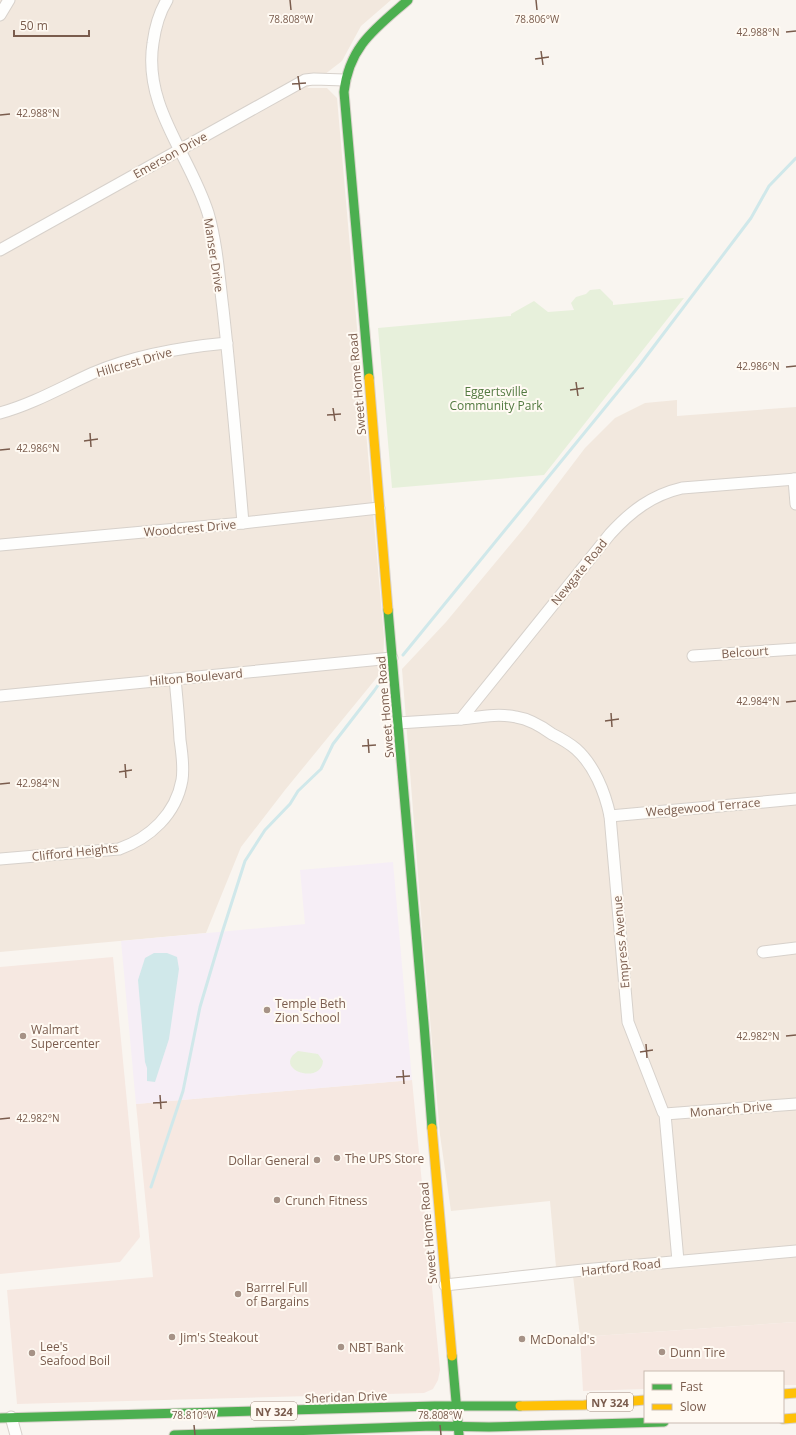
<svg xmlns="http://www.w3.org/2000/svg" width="796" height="1435" viewBox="0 0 796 1435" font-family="'Open Sans',sans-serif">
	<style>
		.residential { fill: #f2e8de }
		.commercial { fill: #f6e8e1 }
		.education { fill: #f6eef6 }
		.green { fill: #e7f0db }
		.water { fill: #d0e8ea }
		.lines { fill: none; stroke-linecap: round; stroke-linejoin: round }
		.stream { stroke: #d0e8ea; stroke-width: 3 }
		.street-casing { stroke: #d7d1cb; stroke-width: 13 }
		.fast-casing { stroke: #d9d2cb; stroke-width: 11 }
		.slow-casing { stroke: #d9d2cb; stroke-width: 11 }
		.street { stroke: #fefefd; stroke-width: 11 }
		.fast { stroke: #4caf50; stroke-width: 9 }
		.slow { stroke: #ffc107; stroke-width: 9 }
		.ticks { fill: none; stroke: #7a5c4d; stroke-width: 1.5 }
		.poi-dot { fill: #a69286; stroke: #fffaf3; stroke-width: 1.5 }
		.labels { text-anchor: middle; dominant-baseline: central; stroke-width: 4; stroke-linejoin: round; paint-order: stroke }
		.shield { fill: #fffaf3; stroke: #a28b7f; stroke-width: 1 }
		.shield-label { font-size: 11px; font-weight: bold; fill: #7a5c4d }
		.street-label { font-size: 12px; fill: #7a5c4d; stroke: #fffaf3 }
		.park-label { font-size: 12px; fill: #537a41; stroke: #fffaf3 }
		.poi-label { font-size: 12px; fill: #7a5c4d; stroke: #fffaf3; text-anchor: start }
		.ticks-label { font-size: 10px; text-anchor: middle; fill: #7a5c4d; stroke: #fffaf3; stroke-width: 4; stroke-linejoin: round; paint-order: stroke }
	</style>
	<rect width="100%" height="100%" fill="#f9f5f0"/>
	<g class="residential">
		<polygon points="0,0 391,0 361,26 342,61 307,88 327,88 337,98 384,638 383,670 285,790 241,847 206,933 0,952"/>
		<polygon points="677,400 677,416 796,407 796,1322 580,1337 572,1267 556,1267 550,1201 451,1211 440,1135 422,926 402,669 446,622 525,527 585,448 615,418 645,403"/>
	</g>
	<g class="commercial">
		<polygon points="113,957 140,1237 120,1262 0,1274 0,967"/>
		<polygon points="412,1080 440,1370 438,1380 433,1389 424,1393 17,1404 7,1290 153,1277 136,1104"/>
		<polygon points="796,1322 796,1385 783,1385 783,1372 645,1372 645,1389 583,1391 580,1337"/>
	</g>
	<polygon class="education" points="393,862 412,1080 136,1104 121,941 305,924 300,870"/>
	<g class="green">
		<polygon points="600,289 613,302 613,305 684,298 544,475 392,488 378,328 511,316 511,314 534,301 548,312 574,310 571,303 576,297 586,294 590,290"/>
		<path d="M 298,1051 L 318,1054 L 323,1061 C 321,1086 271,1069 298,1051 Z"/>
	</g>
	<polygon class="water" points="154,953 167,953 177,957 179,969 169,1039 155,1082 147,1081 147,1068 145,1062 138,980 145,958"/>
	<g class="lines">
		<g class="stream">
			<polyline points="403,655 639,366 751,218 769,186 796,158"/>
			<polyline points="151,1187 183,1091 200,1007 222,933 245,861 265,830 290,804 298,791 321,769 333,744 374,691 383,678"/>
		</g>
		<defs>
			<g id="street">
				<path d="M 167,0 C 159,13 155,28 153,43 C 143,107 190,155 208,213 C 217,244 219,277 223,309 C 231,380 237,452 243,523"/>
				<polyline points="0,15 9,0"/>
				<polyline points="0,250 305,80 314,79 345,80"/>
				<path d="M 0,413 C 33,404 62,387 93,373 C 133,356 184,347 227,343"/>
				<polyline points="794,479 796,504"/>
				<polyline points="0,545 243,523 379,508"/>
				<polyline points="693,656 796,649"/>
				<polyline points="0,696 392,658"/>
				<path d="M 461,719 C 479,717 498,713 516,717 C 529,719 541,726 552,734 C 560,738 569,743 576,749 C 594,765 605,792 610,816 L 628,1022 L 663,1112 L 665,1114 L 678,1261"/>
				<path d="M 398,723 L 461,719 L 610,534 C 631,511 652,495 682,488 L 796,479"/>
				<polyline points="610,816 796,799"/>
				<path d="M 0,859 L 119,849 C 150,838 176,814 182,780 C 184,767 182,753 180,740 C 179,720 177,699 175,679"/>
				<polyline points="763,952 796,948"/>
				<polyline points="665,1114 796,1104"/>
				<polyline points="445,1285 583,1270 796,1251"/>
				<polyline points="11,1417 16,1435"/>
			</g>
			<g id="fast">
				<path d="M 369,378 L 344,92 C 349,46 376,28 408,0"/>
				<polyline points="388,610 424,1024 432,1128"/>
				<polyline points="452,1356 459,1435"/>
				<polyline points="0,1418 435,1406 520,1406"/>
				<polyline points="174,1435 433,1426 489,1427 664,1422"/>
			</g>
			<g id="slow">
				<polyline points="369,378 388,610"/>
				<polyline points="432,1128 452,1356"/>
				<polyline points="783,1394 796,1393"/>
				<polyline points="520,1406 584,1405 645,1400"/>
				<polyline points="783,1419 796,1418"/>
			</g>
		</defs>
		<use href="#street" class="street-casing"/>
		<use href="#fast" class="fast-casing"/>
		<use href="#slow" class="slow-casing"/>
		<use href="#street" class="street"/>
		<use href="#fast" class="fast"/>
		<use href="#slow" class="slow"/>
	</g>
	<path class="ticks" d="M 290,0 L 291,10M 536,0 L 537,10M 786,32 L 796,31M 541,51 L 543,65M 535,59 L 549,57M 298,76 L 300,90M 292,84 L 306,83M 0,115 L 10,114M 786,367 L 796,366M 576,382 L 578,396M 570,390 L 584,388M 333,408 L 335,421M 327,415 L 341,414M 90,433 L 91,447M 84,441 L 98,439M 0,450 L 10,449M 786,702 L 796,701M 611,713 L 612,727M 605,721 L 619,719M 368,739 L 369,753M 362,746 L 376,745M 125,764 L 126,778M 119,772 L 132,770M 0,784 L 10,783M 786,1036 L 796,1035M 646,1044 L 647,1058M 640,1052 L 653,1050M 403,1070 L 404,1084M 396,1077 L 410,1076M 160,1095 L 161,1109M 153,1103 L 167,1102M 0,1119 L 10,1118M 194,1425 L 195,1435M 440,1425 L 441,1435"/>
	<g class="poi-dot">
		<circle cx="267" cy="1010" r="4"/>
		<circle cx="23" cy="1036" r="4"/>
		<circle cx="337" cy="1158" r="4"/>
		<circle cx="317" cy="1160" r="4"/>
		<circle cx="277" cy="1200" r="4"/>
		<circle cx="238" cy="1294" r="4"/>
		<circle cx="172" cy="1337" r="4"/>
		<circle cx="522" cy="1339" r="4"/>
		<circle cx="341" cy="1347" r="4"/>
		<circle cx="662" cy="1352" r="4"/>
		<circle cx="32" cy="1353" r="4"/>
	</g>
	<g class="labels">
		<g class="shield">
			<rect x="587" y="1393" width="46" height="18" rx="3"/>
			<rect x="251" y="1402" width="46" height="18" rx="3"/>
		</g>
		<g class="shield-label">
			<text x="610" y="1402">NY 324</text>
			<text x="274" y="1411">NY 324</text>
		</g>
		<g class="street-label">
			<text transform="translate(170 155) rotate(-29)">Emerson Drive</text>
			<text transform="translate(214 255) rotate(81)">Manser Drive</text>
			<text transform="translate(134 362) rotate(-16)">Hillcrest Drive</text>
			<text transform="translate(357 384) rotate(-95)">Sweet Home Road</text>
			<text transform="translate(190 528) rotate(-5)">Woodcrest Drive</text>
			<text transform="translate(579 572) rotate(-51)">Newgate Road</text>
			<text transform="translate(745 652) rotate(-4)">Belcourt</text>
			<text transform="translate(196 677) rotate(-5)">Hilton Boulevard</text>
			<text transform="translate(385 707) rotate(-95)">Sweet Home Road</text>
			<text transform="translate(703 807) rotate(-5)">Wedgewood Terrace</text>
			<text transform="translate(75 852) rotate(-6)">Clifford Heights</text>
			<text transform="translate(621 942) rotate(-95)">Empress Avenue</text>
			<text transform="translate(731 1109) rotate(-5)">Monarch Drive</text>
			<text transform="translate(428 1233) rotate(-95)">Sweet Home Road</text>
			<text transform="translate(621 1267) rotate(-6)">Hartford Road</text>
			<text transform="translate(346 1397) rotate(-2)">Sheridan Drive</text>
		</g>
		<g class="park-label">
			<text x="496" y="391">Eggertsville<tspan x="496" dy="14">Community Park</tspan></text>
		</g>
		<g class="poi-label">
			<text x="275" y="1003">Temple Beth<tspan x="275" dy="14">Zion School</tspan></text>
			<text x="31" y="1029">Walmart<tspan x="31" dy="14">Supercenter</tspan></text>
			<text x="345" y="1158">The UPS Store</text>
			<text x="309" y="1160" text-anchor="end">Dollar General</text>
			<text x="285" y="1200">Crunch Fitness</text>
			<text x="246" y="1287">Barrrel Full<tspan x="246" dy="14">of Bargains</tspan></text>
			<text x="180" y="1337">Jim's Steakout</text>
			<text x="530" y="1339">McDonald's</text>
			<text x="40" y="1346">Lee's<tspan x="40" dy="14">Seafood Boil</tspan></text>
			<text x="349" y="1347">NBT Bank</text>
			<text x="670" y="1352">Dunn Tire</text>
		</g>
	</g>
	<g class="ticks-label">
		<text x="291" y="23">78.808°W</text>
		<text x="537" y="23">78.806°W</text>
		<text x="758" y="36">42.988°N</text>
		<text x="38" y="117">42.988°N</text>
		<text x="758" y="370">42.986°N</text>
		<text x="38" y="452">42.986°N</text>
		<text x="758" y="705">42.984°N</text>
		<text x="38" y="787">42.984°N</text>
		<text x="758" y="1040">42.982°N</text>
		<text x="38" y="1122">42.982°N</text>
		<text x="194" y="1419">78.810°W</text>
		<text x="440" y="1419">78.808°W</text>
	</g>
	<rect x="644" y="1371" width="140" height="52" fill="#fffaf3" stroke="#cabbb1"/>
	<rect x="652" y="1384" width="20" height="6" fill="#4caf50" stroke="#cabbb1"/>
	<text x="680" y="1391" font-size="12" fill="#7a5c4d">Fast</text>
	<rect x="652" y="1404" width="20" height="6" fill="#ffc107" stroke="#cabbb1"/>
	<text x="680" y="1411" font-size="12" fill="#7a5c4d">Slow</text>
	<path d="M14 30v6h75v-6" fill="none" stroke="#7a5c4d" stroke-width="2"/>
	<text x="20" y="30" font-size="12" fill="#7a5c4d" stroke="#fffaf3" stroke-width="3" paint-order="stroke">50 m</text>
</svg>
